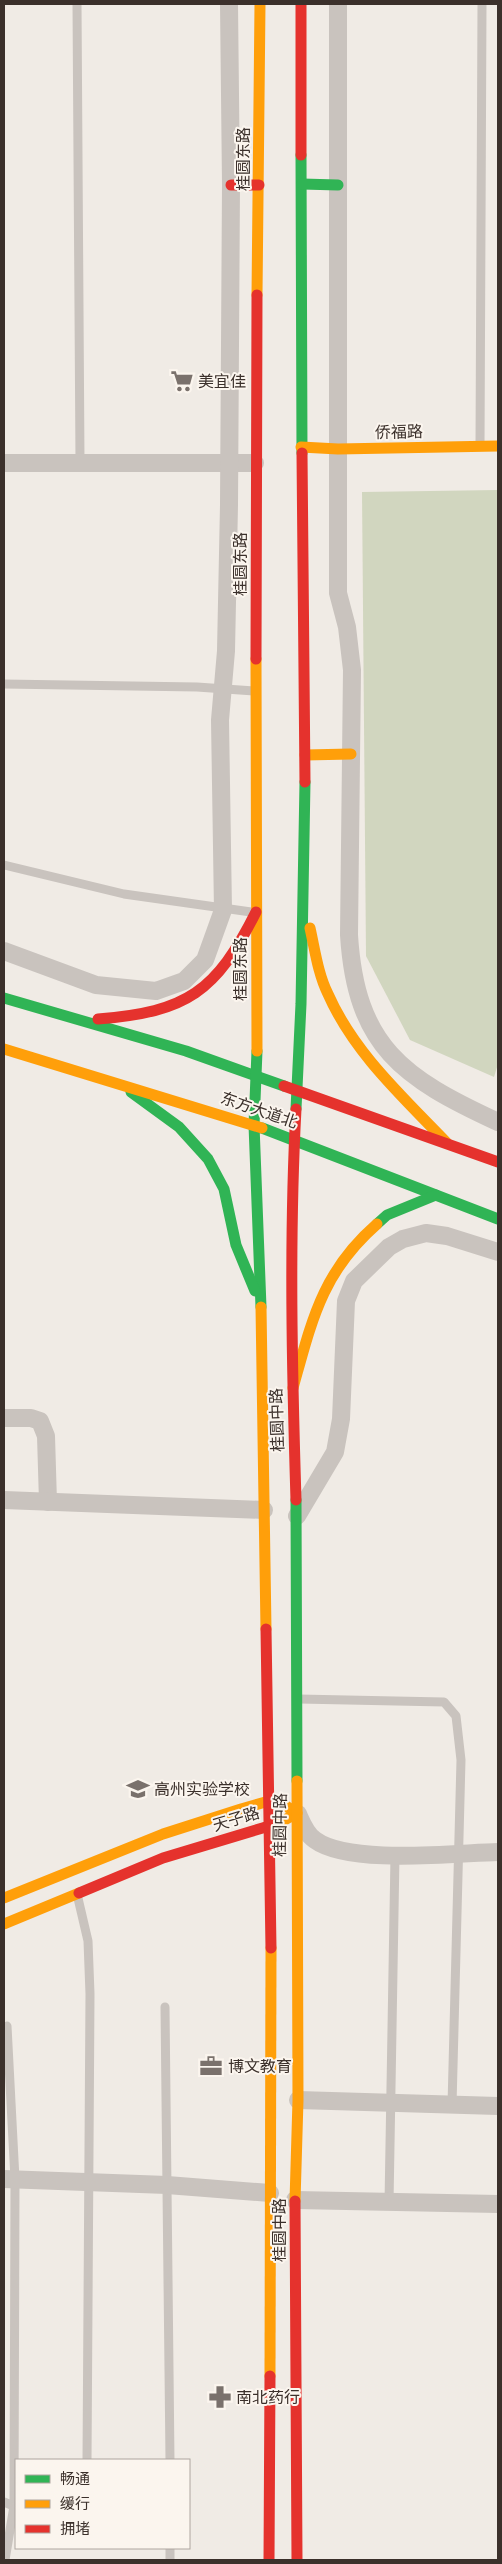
<svg xmlns="http://www.w3.org/2000/svg" width="502" height="2564" viewBox="0 0 502 2564" font-family="Cabin,'Noto Sans SC',sans-serif">
	<style>
		.green { fill: #d1d6bf }
		.lines { fill: none; stroke-linecap: round; stroke-linejoin: round }
		.lane { stroke: #c9c3be; stroke-width: 9 }
		.street { stroke: #c9c3be; stroke-width: 18 }
		.fast { stroke: #30b455; stroke-width: 11 }
		.slow { stroke: #ff9f0a; stroke-width: 11 }
		.jam { stroke: #e5322d; stroke-width: 11 }
		.labels { text-anchor: middle; dominant-baseline: central; stroke-width: 4; stroke-linejoin: round; paint-order: stroke }
		.street-label { font-size: 16px; fill: #3b302b; stroke: #fbf5ee }
		.poi-label { font-size: 16px; fill: #3b302b; stroke: #fbf5ee; text-anchor: start }
	</style>
	<rect width="100%" height="100%" fill="#f0ebe5"/>
	<polygon class="green" points="498,490 498,1064 494,1077 410,1040 366,956 362,492"/>
	<g class="lines">
		<g class="lane">
			<polyline points="77,4 80,462"/>
			<polyline points="480,446 482,4"/>
			<polyline points="4,684 197,687 254,691"/>
			<polyline points="4,865 124,894 251,912"/>
			<polyline points="299,1699 444,1702 456,1716 461,1760 452,2105"/>
			<polyline points="77,1894 88,1941 90,1994 87,2460"/>
			<polyline points="165,2007 170,2460"/>
			<polyline points="389,2203 395,1855"/>
			<polyline points="4,2502 16,2507"/>
			<polyline points="5,2560 14,2506 15,2179 7,2026"/>
			<polyline points="170,2560 170,2548"/>
		</g>
		<g class="street">
			<path d="M 338,4 L 338,593 L 347,627 L 352,670 L 349,935 C 356,1047 403,1078 498,1122"/>
			<polyline points="4,463 255,463"/>
			<polyline points="4,951 96,985 156,991 184,981 205,960 223,910 220,720 226,651 229,505 231,185 229,4"/>
			<polyline points="4,1418 31,1418 40,1421 46,1436 48,1502"/>
			<polyline points="4,1500 264,1510"/>
			<polyline points="297,1516 335,1452 341,1419 346,1301 354,1281 389,1247 403,1239 426,1233 447,1236 498,1252"/>
			<path d="M 298,1814 C 302,1823 306,1834 315,1840 C 349,1865 455,1853 498,1852"/>
			<polyline points="298,2100 498,2106"/>
			<polyline points="4,2179 167,2185 270,2193"/>
			<polyline points="295,2200 498,2204"/>
		</g>
		<g class="fast">
			<polyline points="301,155 302,453"/>
			<polyline points="302,184 338,185"/>
			<polyline points="4,998 186,1051 284,1086"/>
			<polyline points="257,1051 254,1125 261,1307"/>
			<polyline points="131,1092 179,1127 208,1159 224,1189 236,1245 255,1291"/>
			<polyline points="296,1109 301,1004 305,782"/>
			<polyline points="262,1128 498,1219"/>
			<polyline points="377,1224 387,1215 436,1195"/>
			<polyline points="296,1500 297,1781"/>
		</g>
		<g class="slow">
			<polyline points="257,295 260,4"/>
			<polyline points="301,447 338,449 498,446"/>
			<polyline points="256,659 257,1051"/>
			<polyline points="305,755 351,754"/>
			<path d="M 310,928 C 315,950 318,974 328,994 C 354,1053 403,1097 447,1143"/>
			<polyline points="4,1049 262,1128"/>
			<polyline points="261,1307 266,1629"/>
			<path d="M 293,1388 C 312,1320 322,1272 377,1224"/>
			<polyline points="4,1898 163,1834 241,1809 269,1801 281,1803 297,1813 281,1822 266,1827"/>
			<polyline points="4,1924 79,1893"/>
			<polyline points="295,2201 298,2100 297,1781"/>
			<polyline points="270,2376 271,1948"/>
		</g>
		<g class="jam">
			<polyline points="301,4 301,155"/>
			<polyline points="231,185 259,185"/>
			<polyline points="302,453 305,782"/>
			<polyline points="256,659 257,295"/>
			<path d="M 98,1019 C 187,1012 216,992 256,912"/>
			<polyline points="284,1086 498,1162"/>
			<path d="M 296,1109 C 289,1239 292,1370 296,1500"/>
			<polyline points="266,1629 271,1948"/>
			<polyline points="79,1893 163,1858 266,1827"/>
			<polyline points="295,2201 297,2560"/>
			<polyline points="269,2560 270,2376"/>
		</g>
	</g>
	<defs>
		<symbol id="supermarket-bare" viewBox="-9 -9 18 18"><path d="M-6-5.5h2.5l.6 2H6L4.5 2H-2.5L-4.4-4H-6ZM-1.5 3.2a1.3 1.3 0 1 0 .1 0ZM3 3.2a1.3 1.3 0 1 0 .1 0Z" fill="#7a716c" stroke="#fbf5ee" stroke-width="2.5" paint-order="stroke"/></symbol>
		<symbol id="school-bare" viewBox="-9 -9 18 18"><path d="M0-5L7-2L0 1L-7-2ZM-4 1L0 2.5L4 1V4Q0 6-4 4Z" fill="#7a716c" stroke="#fbf5ee" stroke-width="2.5" paint-order="stroke"/></symbol>
		<symbol id="office-bare" viewBox="-9 -9 18 18"><path d="M-6-3h4V-5.5h4V-3h4V5H-6ZM-1-4.5V-3h2v-1.5ZM-6 0V1H6V0Z" fill="#7a716c" stroke="#fbf5ee" stroke-width="2.5" paint-order="stroke"/></symbol>
		<symbol id="pharmacy-bare" viewBox="-9 -9 18 18"><path d="M-2-6h4v4h4v4h-4v4h-4v-4h-4v-4h4Z" fill="#7a716c" stroke="#fbf5ee" stroke-width="2.5" paint-order="stroke"/></symbol>
	</defs>
	<g fill-rule="evenodd">
		<use href="#supermarket-bare" x="166" y="365" width="32" height="32"/>
		<use href="#school-bare" x="122" y="1773" width="32" height="32"/>
		<use href="#office-bare" x="195" y="2050" width="32" height="32"/>
		<use href="#pharmacy-bare" x="204" y="2381" width="32" height="32"/>
	</g>
	<g class="labels">
		<g class="street-label">
			<text transform="translate(243 159) rotate(-90)">桂圆东路</text>
			<text transform="translate(399 432) rotate(-1)">侨福路</text>
			<text transform="translate(240 564) rotate(-90)">桂圆东路</text>
			<text transform="translate(240 969) rotate(-90)">桂圆东路</text>
			<text transform="translate(259 1110) rotate(19)">东方大道北</text>
			<text transform="translate(277 1420) rotate(-92)">桂圆中路</text>
			<text transform="translate(236 1819) rotate(-17)">天子路</text>
			<text transform="translate(280 1825) rotate(-89)">桂圆中路</text>
			<text transform="translate(279 2230) rotate(-90)">桂圆中路</text>
		</g>
		<g class="poi-label">
			<text x="198" y="381">美宜佳</text>
			<text x="154" y="1789">高州实验学校</text>
			<text x="228" y="2066">博文教育</text>
			<text x="236" y="2397">南北药行</text>
		</g>
	</g>
	<rect width="502" height="2564" fill="none" stroke="#3b302b" stroke-width="10"/>
	<rect x="15" y="2459" width="175" height="90" fill="#fbf5ee" stroke="#aea6a0"/>
	<rect x="25" y="2475" width="25" height="8" fill="#30b455" stroke="#aea6a0"/>
	<text x="60" y="2484" font-size="15" fill="#3b302b">畅通</text>
	<rect x="25" y="2500" width="25" height="8" fill="#ff9f0a" stroke="#aea6a0"/>
	<text x="60" y="2509" font-size="15" fill="#3b302b">缓行</text>
	<rect x="25" y="2525" width="25" height="8" fill="#e5322d" stroke="#aea6a0"/>
	<text x="60" y="2534" font-size="15" fill="#3b302b">拥堵</text>
</svg>
